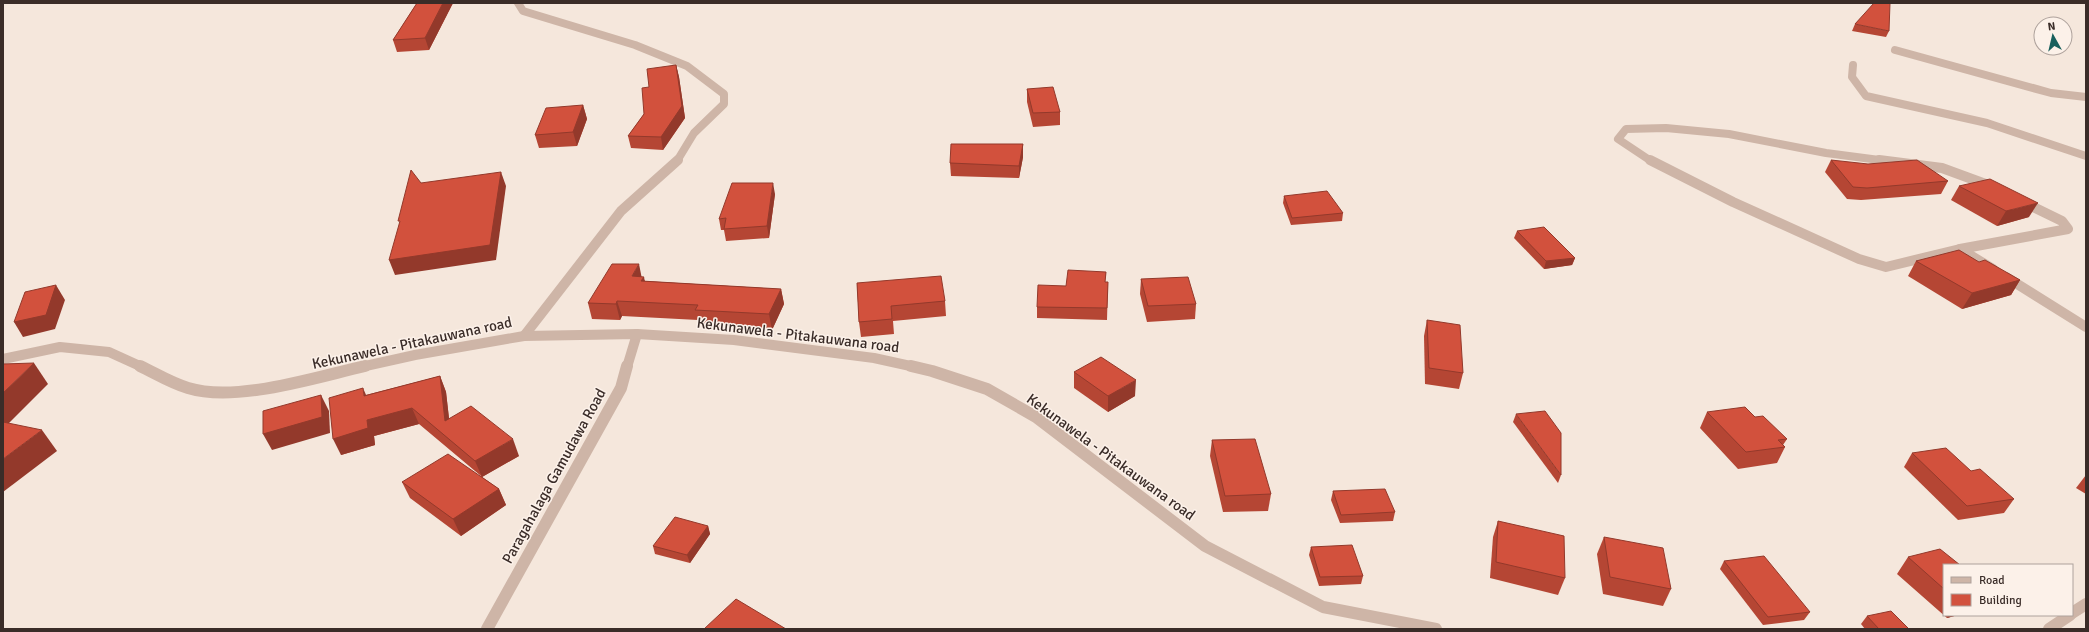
<svg xmlns="http://www.w3.org/2000/svg" width="2089" height="632" viewBox="0 0 2089 632" font-family="Signika,sans-serif">
	<style>
		.lines { fill: none; stroke-linecap: round; stroke-linejoin: round }
		.minor-far2 { stroke: #ceb5a7; stroke-width: 8 }
		.minor-far1 { stroke: #ceb5a7; stroke-width: 10 }
		.minor { stroke: #ceb5a7; stroke-width: 12 }
		.tertiary-far1 { stroke: #ceb5a7; stroke-width: 10 }
		.tertiary { stroke: #ceb5a7; stroke-width: 12 }
		.wall { fill: #b54634 }
		.shaded-wall { fill: #93392b }
		.building { fill: #d2513d; stroke: #93392b }
		.labels { text-anchor: middle; dominant-baseline: central; stroke-width: 3; stroke-linejoin: round; paint-order: stroke }
		.street-label { font-size: 15px; fill: #3a2c28; stroke: #fcf1e9 }
	</style>
	<rect width="100%" height="100%" fill="#f5e7dc"/>
	<g class="lines">
		<g class="minor-far2">
			<polyline points="518,3 523,11 635,45 687,66 724,94 724,104 694,133 677,161"/>
			<polyline points="1895,50 2051,93 2086,97"/>
			<polyline points="1853,65 1852,77 1866,96 1987,123 2086,156"/>
			<polyline points="1651,161 1618,139 1626,129 1666,128 1729,134 1826,153 1887,161"/>
		</g>
		<g class="minor-far1">
			<polyline points="1650,160 1733,202 1859,259 1886,267 1960,249"/>
			<polyline points="1879,160 1942,168 1991,186"/>
			<polyline points="1993,269 1960,249 2068,229 2062,221 2023,202"/>
			<polyline points="2006,277 2086,327"/>
			<polyline points="524,336 621,211 678,160"/>
			<polyline points="627,367 637,334"/>
		</g>
		<polyline class="minor" points="487,629 621,388 627,366"/>
		<g class="tertiary-far1">
			<polyline points="3,359 60,347 109,352 142,367"/>
			<polyline points="361,367 415,355 524,336 637,334 734,340 874,358 915,367"/>
		</g>
		<g class="tertiary">
			<path d="M 140,366 C 155,373 171,383 188,388 C 236,403 316,377 365,366"/>
			<polyline points="911,366 932,371 987,389 1036,417 1205,546 1323,607 1436,629"/>
			<polyline points="2072,613 2086,604"/>
			<polyline points="2049,629 2070,615"/>
		</g>
	</g>
	<g class="wall">
		<polygon points="417,3 453,3 429,50 397,52 393,40"/>
		<polygon points="1855,24 1889,31 1886,37 1852,31"/>
		<polygon points="676,65 679,77 685,118 663,150 631,148 628,136 644,114 649,87"/>
		<polygon points="1027,89 1060,112 1060,125 1033,127 1027,102"/>
		<polygon points="583,105 587,119 577,146 539,148 535,135"/>
		<polygon points="1023,144 1023,157 1019,178 951,176 950,163"/>
		<polygon points="1831,160 1948,181 1941,194 1861,200 1847,199 1825,172"/>
		<polygon points="1959,186 2029,217 1997,226 1951,200"/>
		<polygon points="775,194 769,238 726,241 724,230 721,230 719,219"/>
		<polygon points="1284,196 1343,213 1342,221 1291,225 1283,203"/>
		<polygon points="1517,231 1575,258 1572,265 1544,269 1514,238"/>
		<polygon points="1916,261 1979,262 2020,280 2011,295 1962,309 1908,276"/>
		<polygon points="1106,272 1105,282 1108,282 1107,320 1037,318 1037,307 1066,286"/>
		<polygon points="642,277 645,281 781,289 784,304 772,330 699,326 698,320 622,316 620,320 592,319 588,303"/>
		<polygon points="1141,279 1196,304 1195,319 1147,322 1140,294"/>
		<polygon points="857,283 945,301 946,316 893,321 894,334 861,337 859,322"/>
		<polygon points="1427,320 1463,373 1459,389 1425,384 1424,336"/>
		<polygon points="1074,372 1135,396 1108,412 1074,388"/>
		<polygon points="440,376 446,392 449,418 519,456 482,477 499,489 506,505 461,536 410,498 402,482 481,476 419,424 374,436 375,445 341,455 366,395"/>
		<polygon points="1707,412 1755,417 1787,439 1783,445 1785,447 1777,463 1738,469 1700,428"/>
		<polygon points="1516,414 1561,475 1558,483 1513,422"/>
		<polygon points="1212,440 1271,494 1268,511 1223,512 1210,456"/>
		<polygon points="1912,453 1971,471 2014,499 2004,513 1958,520 1904,467"/>
		<polygon points="2086,475 2086,494 2076,488"/>
		<polygon points="1333,491 1395,512 1393,521 1340,523 1331,500"/>
		<polygon points="1498,521 1565,578 1558,595 1490,578 1493,537"/>
		<polygon points="708,526 710,534 690,563 655,554 653,546"/>
		<polygon points="1604,537 1671,589 1663,606 1603,594 1597,554"/>
		<polygon points="1311,547 1363,576 1361,584 1319,586 1309,555"/>
		<polygon points="1908,557 1944,565 1944,615 1958,615 1947,618 1897,574"/>
		<polygon points="1724,561 1810,612 1804,620 1763,625 1720,569"/>
		<polygon points="1867,616 1909,629 1865,629 1861,624"/>
	</g>
	<g class="shaded-wall">
		<polygon points="443,3 453,3 429,50 425,38"/>
		<polygon points="676,65 679,77 685,118 663,150 661,137"/>
		<polygon points="583,105 587,119 577,146 573,132"/>
		<polygon points="1023,144 1023,157 1019,178 1019,166"/>
		<polygon points="501,172 506,186 496,260 395,275 389,260"/>
		<polygon points="773,183 775,194 769,238 767,226"/>
		<polygon points="2038,203 2029,217 1997,226 2006,211"/>
		<polygon points="1575,258 1572,265 1544,269 1546,261"/>
		<polygon points="639,264 642,279 644,277 647,292 632,276"/>
		<polygon points="2020,280 2011,295 1962,309 1972,293"/>
		<polygon points="56,285 65,300 55,329 23,337 14,322"/>
		<polygon points="781,289 784,304 772,330 769,314"/>
		<polygon points="617,301 622,316 620,320 616,304"/>
		<polygon points="34,363 48,384 3,429 3,393"/>
		<polygon points="440,376 446,392 451,437 445,421"/>
		<polygon points="1136,380 1135,396 1108,412 1108,396"/>
		<polygon points="363,388 370,404 364,396"/>
		<polygon points="321,395 329,411 330,433 272,450 263,434"/>
		<polygon points="412,408 419,424 374,436 375,445 341,455 333,439 367,420"/>
		<polygon points="42,430 57,451 3,492 3,459"/>
		<polygon points="513,439 519,456 482,477 475,461"/>
		<polygon points="499,489 506,505 461,536 453,519"/>
		<polygon points="708,526 710,534 690,563 687,555"/>
		<polygon points="1949,615 1958,615 1947,618"/>
	</g>
	<g class="building">
		<polygon points="417,3 443,3 425,38 393,40"/>
		<polygon points="1874,3 1890,3 1889,31 1855,24"/>
		<polygon points="676,65 682,106 661,137 628,136 644,114 642,88 649,87 647,69"/>
		<polygon points="1053,87 1060,112 1033,113 1027,89"/>
		<polygon points="583,105 573,132 535,135 546,108"/>
		<polygon points="951,144 1023,144 1019,166 950,163"/>
		<polygon points="1831,160 1868,164 1917,160 1948,181 1867,188 1853,187"/>
		<polygon points="411,170 421,183 501,172 490,245 389,260 400,221 398,221"/>
		<polygon points="1990,179 2038,203 2006,211 1959,186"/>
		<polygon points="732,183 773,183 767,226 724,229 726,218 719,219"/>
		<polygon points="1327,191 1343,213 1292,218 1284,196"/>
		<polygon points="1544,227 1575,258 1546,261 1517,231"/>
		<polygon points="1959,250 1979,262 1985,260 2020,280 1972,293 1916,261"/>
		<polygon points="612,264 639,264 632,276 644,277 641,281 781,289 769,314 695,310 698,305 617,301 616,304 588,303"/>
		<polygon points="1068,270 1106,272 1105,282 1108,282 1107,308 1037,307 1038,285 1066,286"/>
		<polygon points="941,276 945,301 891,306 892,319 859,322 857,283"/>
		<polygon points="1188,277 1196,304 1148,306 1141,279"/>
		<polygon points="56,285 46,315 14,322 25,292"/>
		<polygon points="1427,320 1460,325 1463,373 1429,368"/>
		<polygon points="1101,357 1136,380 1108,396 1074,372"/>
		<polygon points="34,363 3,393 3,364"/>
		<polygon points="440,376 445,421 471,406 513,439 475,461 412,408 367,420 368,428 333,439 329,398 363,388 364,396"/>
		<polygon points="321,395 322,417 263,434 263,411"/>
		<polygon points="1745,407 1755,417 1763,416 1787,439 1778,440 1785,447 1746,452 1707,412"/>
		<polygon points="1545,411 1561,433 1561,475 1516,414"/>
		<polygon points="3,422 42,430 3,459"/>
		<polygon points="1255,439 1271,494 1225,496 1212,440"/>
		<polygon points="1946,448 1971,471 1980,469 2014,499 1967,506 1912,453"/>
		<polygon points="448,454 499,489 453,519 402,482"/>
		<polygon points="1385,489 1395,512 1341,515 1333,491"/>
		<polygon points="675,517 708,526 687,555 653,546"/>
		<polygon points="1498,521 1564,536 1565,578 1496,562"/>
		<polygon points="1604,537 1663,548 1671,589 1610,577"/>
		<polygon points="1352,545 1363,576 1320,577 1311,547"/>
		<polygon points="1940,549 1960,565 1944,565 1944,589 1908,557"/>
		<polygon points="1764,556 1810,612 1768,617 1724,561"/>
		<polygon points="736,599 786,629 704,629"/>
		<polygon points="1891,611 1909,629 1879,629 1867,616"/>
	</g>
	<g class="labels">
		<g class="street-label">
			<text transform="translate(798 335) rotate(7)">Kekunawela - Pitakauwana road</text>
			<text transform="translate(412 343) rotate(-12)">Kekunawela - Pitakauwana road</text>
			<text transform="translate(1111 457) rotate(36)">Kekunawela - Pitakauwana road</text>
			<text transform="translate(554 476) rotate(-61)">Paragahalaga Gamudawa Road</text>
		</g>
	</g>
	<rect width="2089" height="632" fill="none" stroke="#3a2c28" stroke-width="8"/>
	<rect x="1943" y="564" width="130" height="52" fill="#fcf1e9" stroke="#aea29c"/>
	<rect x="1951" y="577" width="20" height="6" fill="#ceb5a7" stroke="#aea29c"/>
	<text x="1979" y="584" font-size="12" fill="#3a2c28">Road</text>
	<rect x="1951" y="594" width="20" height="12" fill="#d2513d" stroke="#aea29c"/>
	<text x="1979" y="604" font-size="12" fill="#3a2c28">Building</text>
	<g transform="translate(2053 36) rotate(352)"><circle r="19" fill="#fcf1e9" stroke="#aea29c"/>
	<path d="M0-3L7 15L0 10L-7 15Z" fill="#19605d"/>
	<text y="-6" font-size="11" font-weight="bold" text-anchor="middle" fill="#3a2c28">N</text>
	</g>
</svg>
